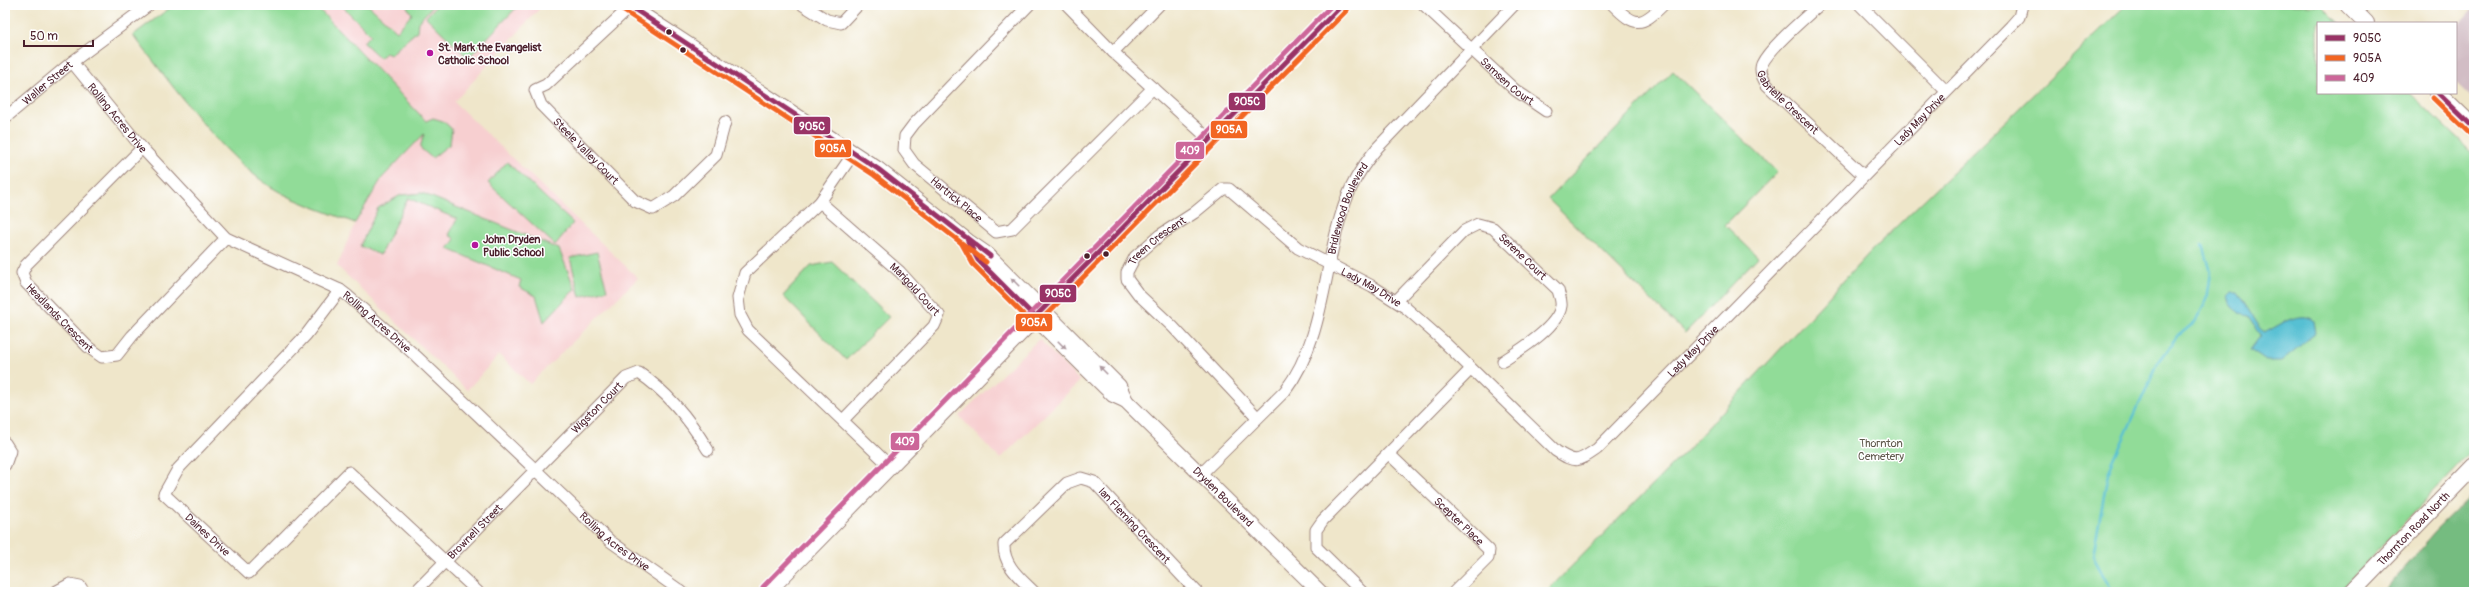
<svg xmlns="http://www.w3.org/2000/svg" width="2479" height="597" viewBox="0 0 2479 597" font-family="Pangolin,sans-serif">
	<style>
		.built { fill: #f7cfd0 }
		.industrial { fill: #d2bdc5 }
		.green { fill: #91dc98; stroke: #6e7e62 }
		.forest { fill: #74bc80; stroke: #5f6e56 }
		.water { fill: #57c0d3; stroke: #50707f }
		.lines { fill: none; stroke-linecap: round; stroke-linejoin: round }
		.stream { stroke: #57c0d3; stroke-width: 2.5 }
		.minor-casing { stroke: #9c827a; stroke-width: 13 }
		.tertiary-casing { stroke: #9c827a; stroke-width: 16 }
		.secondary-casing { stroke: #9c827a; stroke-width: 18 }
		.minor { stroke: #fff; stroke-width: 11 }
		.tertiary { stroke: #fff; stroke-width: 14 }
		.secondary { stroke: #fff; stroke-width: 16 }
		.bus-1-casing { stroke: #fff; stroke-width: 8 }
		.bus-2-casing { stroke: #fff; stroke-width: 8 }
		.bus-3-casing { stroke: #fff; stroke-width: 8 }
		.bus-1 { stroke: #936; stroke-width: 5 }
		.bus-2 { stroke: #f26522; stroke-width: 5 }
		.bus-3 { stroke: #c69; stroke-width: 5 }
		.oneway { fill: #ae9aa0 }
		.bus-dot { fill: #4a1f2b; stroke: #fff; stroke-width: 1.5 }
		.poi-dot { fill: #b5179e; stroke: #fff; stroke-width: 1.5 }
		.labels { text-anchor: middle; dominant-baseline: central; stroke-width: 3; stroke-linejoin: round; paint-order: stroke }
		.poi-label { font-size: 11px; font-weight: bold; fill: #4a1f2b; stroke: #fff; text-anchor: start }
		.street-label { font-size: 11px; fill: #4a1f2b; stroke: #fff }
		.park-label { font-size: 11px; fill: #5f584c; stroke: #fff }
		.line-badge { stroke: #fff; stroke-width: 1.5 }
		.badge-label { font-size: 11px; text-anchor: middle; font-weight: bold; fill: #fff }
	</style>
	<rect width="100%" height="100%" fill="#fff"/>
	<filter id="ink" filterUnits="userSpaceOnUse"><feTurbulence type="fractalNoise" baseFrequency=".025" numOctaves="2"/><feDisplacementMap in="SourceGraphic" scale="8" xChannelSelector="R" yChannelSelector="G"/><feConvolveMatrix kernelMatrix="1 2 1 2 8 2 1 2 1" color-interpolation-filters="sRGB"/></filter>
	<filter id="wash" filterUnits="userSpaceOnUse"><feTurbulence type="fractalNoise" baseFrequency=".012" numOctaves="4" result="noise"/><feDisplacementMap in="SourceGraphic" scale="16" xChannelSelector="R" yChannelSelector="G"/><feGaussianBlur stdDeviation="0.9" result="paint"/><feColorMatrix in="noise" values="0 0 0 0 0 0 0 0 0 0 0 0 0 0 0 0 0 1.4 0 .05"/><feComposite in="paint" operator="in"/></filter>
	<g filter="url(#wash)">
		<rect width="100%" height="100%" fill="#efe6ca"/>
		<g class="built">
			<polygon points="315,5 543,5 454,102 638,278 530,384 499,355 467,390 337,266 355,223 382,178 431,127"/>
			<polygon points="1039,339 1080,381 1000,459 959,416"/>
		</g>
		<polygon class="industrial" points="2474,7 2474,100 2456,83 2456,27"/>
		<g class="green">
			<path d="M 174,5 L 315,5 L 426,121 L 433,118 L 443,121 L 452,129 L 450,144 L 432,158 L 420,148 L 424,134 L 382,178 L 355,223 C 330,213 293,201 271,187 C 220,154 171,83 133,35 Z"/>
			<polygon points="341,5 368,5 397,31 412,14 407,7 409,5 434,5 418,22 417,31 390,55 387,52 380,58 363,42 371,35"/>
			<polygon points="437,5 519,5 468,58 426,17"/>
			<polygon points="2126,5 2321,5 2339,23 2318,23 2318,93 2410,93 2474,155 2474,449 2338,592 1546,592 1685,452 1873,249"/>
			<polygon points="1673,71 1777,172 1725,225 1758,257 1685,333 1548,199"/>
			<polygon points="507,162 573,223 555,245 488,183"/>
			<polygon points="422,193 559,249 575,289 544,322 536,296 519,287 521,280 448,249 455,239 449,235 457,219 408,198 380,255 360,246 378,208 401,195"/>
			<polygon points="597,252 607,290 580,297 570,258"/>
			<polygon points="832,262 889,317 846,360 783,296 811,266"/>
		</g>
		<polygon class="forest" points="2474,494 2474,592 2383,592 2435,532"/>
		<path class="water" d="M 2232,292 L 2238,292 L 2264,333 C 2279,326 2299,309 2314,321 L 2316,333 L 2281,361 L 2266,361 L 2250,350 L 2261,335 L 2248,316 L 2239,314 L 2230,303 L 2228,296 Z"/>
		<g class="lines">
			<polyline class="stream" points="2112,592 2093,556 2108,473 2158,363 2178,336 2195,322 2207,300 2211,272 2203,245"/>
		</g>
	</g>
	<g filter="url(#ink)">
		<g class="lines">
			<defs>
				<g id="minor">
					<path id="s1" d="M 632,5 L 546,85 L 535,90 L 541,105 L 635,201 L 653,209 L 674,196 L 716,155 L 725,122"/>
					<polyline points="803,5 827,20 841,23 858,5"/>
					<path id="s2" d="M 1029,5 L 914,124 L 905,136 L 904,150 L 914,164 L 996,232 L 1012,229 L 1153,88"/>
					<polyline points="1067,5 1113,52 1210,140"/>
					<path id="s3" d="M 1424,5 L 1515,90 L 1546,111"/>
					<path d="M 1613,5 C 1635,27 1641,27 1663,5"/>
					<path id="s4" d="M 1819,5 C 1804,19 1770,47 1762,64 C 1759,71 1763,78 1767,85 L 1863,175"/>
					<polyline points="1860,5 1946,91"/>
					<polyline points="1113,52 1159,5"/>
					<path id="s5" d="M 72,62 L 142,148 L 226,238 L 340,290 L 348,296 L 416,356 L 610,541 L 682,592"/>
					<path id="s6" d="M 5,118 L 72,62 L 149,5"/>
					<path id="s7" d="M 142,148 L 26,265 L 22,273 L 26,283 L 88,347 L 102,357 L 117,355 L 132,336 L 226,238"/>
					<polyline points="853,154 820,202 745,273 738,298 740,315 748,330 890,466"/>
					<path id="s8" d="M 820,202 L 900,272 L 939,315 L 934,326 L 844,419"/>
					<path id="s9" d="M 340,290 L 306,335 L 178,469 L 164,494 L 249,573 L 349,472 L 478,592"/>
					<path id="s10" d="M 1396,301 L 1464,231 L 1478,224 L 1493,228 L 1558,290 C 1559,295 1562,301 1561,306 C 1558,327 1520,350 1503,361"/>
					<path id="s11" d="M 1257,417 L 1173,327 L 1139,295 L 1127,279 L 1127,272 L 1135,257 L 1160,235 L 1194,213 L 1223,189 L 1229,189 L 1298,248 L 1372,286 L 1406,308 L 1441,339 L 1556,451 C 1576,464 1578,462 1597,449 L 2011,26 L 2019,17 L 2022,5"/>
					<polyline points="5,443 10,451 5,465"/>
					<path id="s12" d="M 1389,454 L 1489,550 L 1488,558 L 1454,592"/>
					<path id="s13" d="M 1200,475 L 1285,391 C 1329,333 1322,253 1351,188 C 1358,173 1367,160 1378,147 L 1514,5"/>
					<polyline points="55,592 70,584 80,586 84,592"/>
					<path id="s14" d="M 415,592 L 626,378 L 639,373 C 669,393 690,420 708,450"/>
					<path id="s15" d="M 1034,592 C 1020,578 1003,565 1004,544 L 1067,483 L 1081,478 L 1094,482 L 1197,592"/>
					<polyline points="1362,592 1316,547 1316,530 1323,520 1471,369"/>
				</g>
				<g id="tertiary">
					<polyline points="628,5 878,169 968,241 987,254 1119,386 1126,401"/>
					<path id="s16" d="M 969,244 L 978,260 L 1000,283 L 1113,395 L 1126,401 L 1320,592"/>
					<polyline points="768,592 1342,5"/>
				</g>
				<g id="secondary">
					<polyline points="2348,5 2366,23"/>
					<polyline points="2438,93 2474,128"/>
					<path id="s17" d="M 2352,592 L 2474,466"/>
				</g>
			</defs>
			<use href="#minor" class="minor-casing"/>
			<use href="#tertiary" class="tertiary-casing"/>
			<use href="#secondary" class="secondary-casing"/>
			<use href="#minor" class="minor"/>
			<use href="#tertiary" class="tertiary"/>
			<use href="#secondary" class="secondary"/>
			<defs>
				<g id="bus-1">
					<polyline points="628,5 878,169 990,256"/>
					<polyline points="2438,93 2474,128"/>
					<polyline points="968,241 978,260 1035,317 1342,5"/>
				</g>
				<g id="bus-2">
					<polyline points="624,11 874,175 986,262"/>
					<polyline points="2433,98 2469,133"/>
					<polyline points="962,244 973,264 1031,322 1038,323 1347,10"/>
				</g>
				<polyline id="bus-3" points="763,587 1332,5"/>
			</defs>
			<use href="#bus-1" class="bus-1-casing"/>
			<use href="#bus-2" class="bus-2-casing"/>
			<use href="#bus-3" class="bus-3-casing"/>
			<use href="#bus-1" class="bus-1"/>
			<use href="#bus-2" class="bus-2"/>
			<use href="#bus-3" class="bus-3"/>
		</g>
		<defs><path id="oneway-solid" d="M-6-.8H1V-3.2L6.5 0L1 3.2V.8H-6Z"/></defs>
		<g class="oneway">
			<use href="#oneway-solid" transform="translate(1015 282) rotate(-135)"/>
			<use href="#oneway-solid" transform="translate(1062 345) rotate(45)"/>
			<use href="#oneway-solid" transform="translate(1103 370) rotate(-135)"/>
		</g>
	</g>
	<g class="bus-dot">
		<circle cx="669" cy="32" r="3.5"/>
		<circle cx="683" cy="50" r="3.5"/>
		<circle cx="1106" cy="254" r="3.5"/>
		<circle cx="1087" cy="256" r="3.5"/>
	</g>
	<g class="poi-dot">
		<circle cx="430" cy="53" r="4"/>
		<circle cx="475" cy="245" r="4"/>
	</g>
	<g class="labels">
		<g class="poi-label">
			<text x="438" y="47">St. Mark the Evangelist<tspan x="438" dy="13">Catholic School</tspan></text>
			<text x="483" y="239">John Dryden<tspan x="483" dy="13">Public School</tspan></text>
		</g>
		<g class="street-label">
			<text stroke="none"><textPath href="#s3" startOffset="113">Samsen Court</textPath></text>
			<text stroke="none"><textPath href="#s6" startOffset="55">Waller Street</textPath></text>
			<text stroke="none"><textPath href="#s4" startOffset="131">Gabrielle Crescent</textPath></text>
			<text stroke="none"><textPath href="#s5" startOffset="72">Rolling Acres Drive</textPath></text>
			<text stroke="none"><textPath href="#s11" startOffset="1260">Lady May Drive</textPath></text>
			<text stroke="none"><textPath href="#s1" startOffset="210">Steele Valley Court</textPath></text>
			<text stroke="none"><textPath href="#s2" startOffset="267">Hartrick Place</textPath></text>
			<text stroke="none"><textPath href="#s13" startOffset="314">Bridlewood Boulevard</textPath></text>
			<text stroke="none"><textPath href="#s11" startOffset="241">Treen Crescent</textPath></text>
			<text stroke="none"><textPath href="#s10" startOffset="170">Serene Court</textPath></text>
			<text stroke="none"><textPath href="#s11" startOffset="505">Lady May Drive</textPath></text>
			<text stroke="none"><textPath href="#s8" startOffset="129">Marigold Court</textPath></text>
			<text stroke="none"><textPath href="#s7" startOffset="233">Headlands Crescent</textPath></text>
			<text stroke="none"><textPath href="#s5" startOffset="408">Rolling Acres Drive</textPath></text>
			<text stroke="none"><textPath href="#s11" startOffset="936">Lady May Drive</textPath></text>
			<text stroke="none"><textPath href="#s14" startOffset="259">Wigston Court</textPath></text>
			<text stroke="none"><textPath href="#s16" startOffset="360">Dryden Boulevard</textPath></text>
			<text stroke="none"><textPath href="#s12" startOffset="97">Scepter Place</textPath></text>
			<text stroke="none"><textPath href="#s15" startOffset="234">Ian Fleming Crescent</textPath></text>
			<text stroke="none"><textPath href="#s17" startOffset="88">Thornton Road North</textPath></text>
			<text stroke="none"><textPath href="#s14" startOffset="85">Brownell Street</textPath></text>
			<text stroke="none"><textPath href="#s9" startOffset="330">Daines Drive</textPath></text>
			<text stroke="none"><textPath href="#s5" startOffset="732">Rolling Acres Drive</textPath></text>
		</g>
		<g class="park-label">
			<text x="1881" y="443">Thornton<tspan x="1881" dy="13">Cemetery</tspan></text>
		</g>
	</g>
	<g class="line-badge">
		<rect x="1228" y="92" width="38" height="19" rx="4" fill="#936"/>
		<rect x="793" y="116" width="38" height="19" rx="4" fill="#936"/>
		<rect x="1210" y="120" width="38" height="19" rx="4" fill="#f26522"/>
		<rect x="814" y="139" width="38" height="19" rx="4" fill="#f26522"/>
		<rect x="1175" y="141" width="30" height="19" rx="4" fill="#c69"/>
		<rect x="1039" y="284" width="38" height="19" rx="4" fill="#936"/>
		<rect x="1015" y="313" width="38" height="19" rx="4" fill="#f26522"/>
		<rect x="890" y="432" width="30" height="19" rx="4" fill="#c69"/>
	</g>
	<g class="badge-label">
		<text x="1247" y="105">905C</text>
		<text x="812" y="130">905C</text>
		<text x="1229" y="133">905A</text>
		<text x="833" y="152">905A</text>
		<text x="1190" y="154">409</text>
		<text x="1058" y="297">905C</text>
		<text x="1034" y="326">905A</text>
		<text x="905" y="445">409</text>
	</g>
	<rect width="2479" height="597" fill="none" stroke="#fff" stroke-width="20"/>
	<rect x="2317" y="22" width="140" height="72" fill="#ffffff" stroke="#b7a5aa"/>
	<rect x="2325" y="35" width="20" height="6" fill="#993366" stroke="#b7a5aa"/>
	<text x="2353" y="42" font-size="12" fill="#4a1f2b">905C</text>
	<rect x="2325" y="55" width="20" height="6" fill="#f26522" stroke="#b7a5aa"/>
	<text x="2353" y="62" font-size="12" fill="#4a1f2b">905A</text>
	<rect x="2325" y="75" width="20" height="6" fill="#cc6699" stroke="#b7a5aa"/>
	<text x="2353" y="82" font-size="12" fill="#4a1f2b">409</text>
	<path d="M24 40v6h69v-6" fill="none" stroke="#4a1f2b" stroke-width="2"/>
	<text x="30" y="40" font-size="12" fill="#4a1f2b" stroke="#ffffff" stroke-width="3" paint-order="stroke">50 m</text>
</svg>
